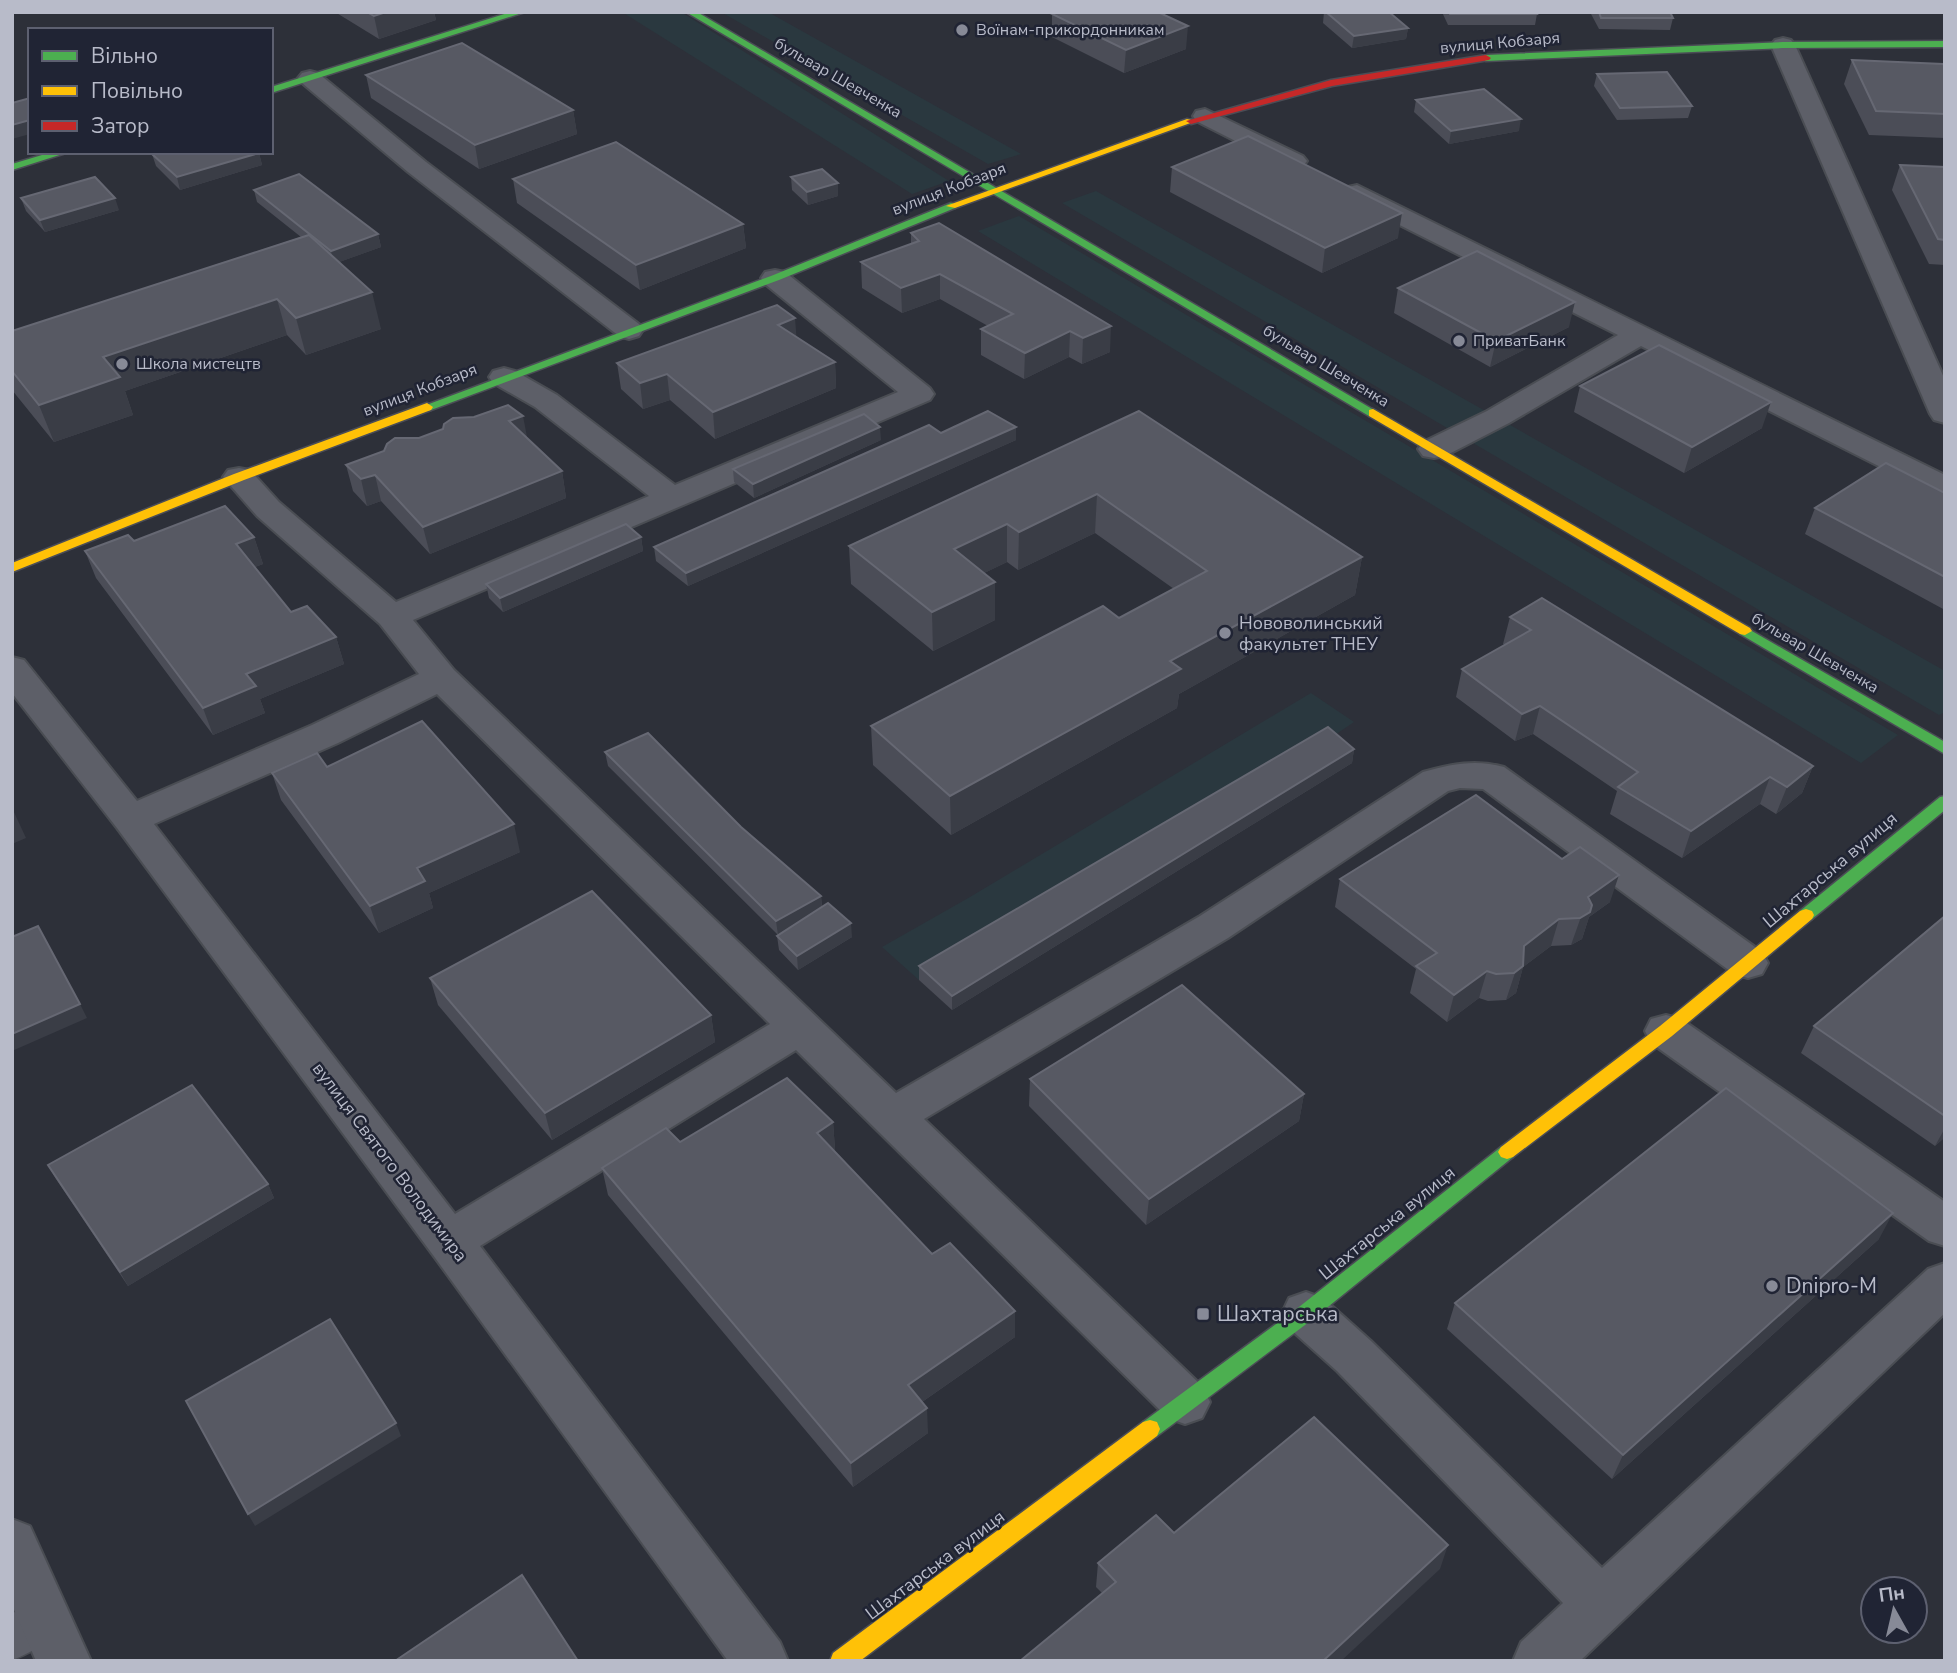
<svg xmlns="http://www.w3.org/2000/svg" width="1957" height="1673" viewBox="0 0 1957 1673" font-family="'Nunito Sans',sans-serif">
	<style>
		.green { fill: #2a383f }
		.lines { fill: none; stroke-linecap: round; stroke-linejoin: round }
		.lane-casing { stroke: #4a4d53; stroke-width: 3 }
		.street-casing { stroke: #4a4d53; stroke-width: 4 }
		.fast-casing { stroke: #4b4d56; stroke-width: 3 }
		.slow-casing { stroke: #4b4d56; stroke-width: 3 }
		.jam-casing { stroke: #4b4d56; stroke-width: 3 }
		.lane { fill: #5d5f68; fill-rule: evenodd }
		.street { fill: #5d5f68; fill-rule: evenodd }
		.fast { fill: #4caf50; fill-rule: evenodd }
		.slow { fill: #ffc107; fill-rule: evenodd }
		.jam { fill: #c62828; fill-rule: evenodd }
		.wall { fill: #4b4d57 }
		.shaded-wall { fill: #3a3d46 }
		.building { fill: #575963; stroke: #666873; stroke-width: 2 }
		.poi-dot { fill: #878a97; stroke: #202434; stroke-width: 2.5 }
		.labels { text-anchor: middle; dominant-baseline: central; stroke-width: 5; stroke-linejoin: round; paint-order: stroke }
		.far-poi-label { font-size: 16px; fill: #b8bbc9; stroke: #202434; text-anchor: start }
		.far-street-label { font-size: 16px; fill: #b8bbc9; stroke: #202434 }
		.poi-label { font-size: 18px; fill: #b8bbc9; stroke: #202434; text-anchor: start }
		.street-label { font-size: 18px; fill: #b8bbc9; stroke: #202434 }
		.near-poi-label { font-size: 21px; fill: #b8bbc9; stroke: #202434; text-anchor: start }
	</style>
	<rect width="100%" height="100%" fill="#2d3039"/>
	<g class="green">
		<polygon points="622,12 681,12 949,181 912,194"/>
		<polygon points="721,12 768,12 1021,154 988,164"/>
		<polygon points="1096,191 1945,671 1945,712 1939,715 1062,203"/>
		<polygon points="1019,216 1898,735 1861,763 978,231"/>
		<polygon points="1311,693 1354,722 1326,741 919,980 882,947 970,897"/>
	</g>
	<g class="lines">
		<defs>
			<path id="lane" d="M 44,1596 L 59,1602 L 65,1616 C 56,1638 34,1652 12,1660 L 12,1614 L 29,1602 Z"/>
			<g id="street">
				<polygon points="1783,38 1791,40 1795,45 1945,380 1945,423 1934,420 1930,414 1771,45 1775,40"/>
				<polygon points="310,71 318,73 426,162 639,324 643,330 639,336 629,339 619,336 408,172 302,83 298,78 302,73"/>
				<polygon points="1205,109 1303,156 1307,161 1303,166 1294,169 1285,166 1196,121 1193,116 1196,111"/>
				<polygon points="1357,185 1945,475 1945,496 1934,494 1641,346 1509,423 1445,456 1434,458 1423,456 1418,449 1423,442 1487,411 1618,335 1348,199 1344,193 1348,187"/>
				<path d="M 775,270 L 785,272 L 930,388 L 934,394 L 930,400 L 413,620 L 454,670 L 896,1093 L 1200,916 L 1423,772 C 1451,764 1476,759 1504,767 L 1762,952 L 1768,963 L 1762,974 L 1748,978 L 1734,974 L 1483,789 L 1460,788 L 1448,791 L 1228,938 L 924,1119 L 1202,1386 L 1210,1402 L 1202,1418 L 1185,1424 L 1168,1418 L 796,1050 L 480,1246 L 780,1642 L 788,1661 L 728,1661 L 433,1255 L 117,828 L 12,693 L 12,657 L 24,660 L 137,801 L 312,725 L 419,674 L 380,624 L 257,516 L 223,477 L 228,470 L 239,468 L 250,470 L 279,502 L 396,602 L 649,496 L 535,407 L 493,383 L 489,377 L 493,371 L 504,368 L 515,371 L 557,395 L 675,485 L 898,392 L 765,284 L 761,278 L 765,272 ZM 437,694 L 770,1024 L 455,1214 L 154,824 L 338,743 Z"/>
				<polygon points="1666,1015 1681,1019 1945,1202 1945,1246 1929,1241 1651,1043 1645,1031 1651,1019"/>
				<polygon points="1945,1263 1945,1313 1580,1661 1513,1661 1521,1642 1563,1603 1337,1371 1289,1328 1282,1313 1289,1298 1306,1292 1323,1298 1371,1341 1602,1568 1928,1269"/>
				<polygon points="12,1519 30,1526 91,1661 36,1661 12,1605"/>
			</g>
			<g id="fast">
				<polygon points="511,12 525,12 271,93 271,87"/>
				<polygon points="686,12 697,12 1379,413 1373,417 1369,416"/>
				<polygon points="1945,41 1945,47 1783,48 1486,61 1481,58 1486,55 1783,42"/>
				<polygon points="52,152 69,152 12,170 12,164"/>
				<polygon points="951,203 955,204 955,208 779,280 431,410 427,411 421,407 771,276"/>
				<polygon points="1745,627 1945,742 1945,754 1740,634 1738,631 1740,628"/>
				<polygon points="1945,796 1945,810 1812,919 1800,919 1798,915 1800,911 1940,797"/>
				<polygon points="1507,1145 1513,1147 1516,1152 1513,1157 1313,1319 1157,1436 1150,1438 1143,1436 1140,1429 1143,1422 1299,1307 1501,1147"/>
			</g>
			<g id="slow">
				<polygon points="1187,119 1196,121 955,208 946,206"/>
				<polygon points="427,403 433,407 431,410 244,480 12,572 12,563 234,474"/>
				<polygon points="1373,409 1750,628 1752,631 1745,635 1740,634 1369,416 1369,410"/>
				<polygon points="1806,909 1812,911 1814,915 1812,919 1672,1036 1513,1157 1507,1159 1501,1157 1498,1152 1501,1147 1660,1026 1800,911"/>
				<polygon points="1150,1420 1157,1422 1160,1429 1157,1436 860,1661 830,1661 833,1653 1143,1422"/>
			</g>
			<polygon id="jam" points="1486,55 1491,58 1489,60 1332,86 1191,124 1186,121 1331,80"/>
		</defs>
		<use href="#lane" class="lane-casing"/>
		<use href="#street" class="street-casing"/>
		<use href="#fast" class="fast-casing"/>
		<use href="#slow" class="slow-casing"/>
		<use href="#jam" class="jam-casing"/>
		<use href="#lane" class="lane"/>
		<use href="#street" class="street"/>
		<use href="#fast" class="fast"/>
		<use href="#slow" class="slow"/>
		<use href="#jam" class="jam"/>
	</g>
	<g class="wall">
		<polygon points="335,12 434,12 436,20 379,39"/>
		<polygon points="1324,12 1389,12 1408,28 1406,39 1352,48 1323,23"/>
		<polygon points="1442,12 1536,12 1537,14 1535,25 1448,25"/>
		<polygon points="1590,12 1670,12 1673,18 1670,30 1599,29"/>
		<polygon points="1052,14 1186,49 1124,73 1052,37"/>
		<polygon points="1852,60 1945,67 1945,138 1869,135 1844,84"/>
		<polygon points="1597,74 1692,106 1688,118 1617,120 1594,86"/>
		<polygon points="366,75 573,110 577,134 479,169 371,98"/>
		<polygon points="1416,100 1519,131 1449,144 1414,112"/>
		<polygon points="259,153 262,165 180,190 156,166 152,154"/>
		<polygon points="1900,165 1945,167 1945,265 1929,264 1892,190"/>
		<polygon points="1172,167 1398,238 1322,273 1170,192"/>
		<polygon points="791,177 838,183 838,196 808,205 792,190"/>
		<polygon points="513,179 743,224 746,248 640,290 517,203"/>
		<polygon points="254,190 378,234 381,247 339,262 381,329 306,355 287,335 125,391 133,415 54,442 12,390 12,331 301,237 257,202"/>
		<polygon points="21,198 119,210 45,232 26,211"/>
		<polygon points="911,233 1110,352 1082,364 1069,357 1024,379 981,355 981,329 988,326 940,299 902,313 862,288 861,262 911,244"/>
		<polygon points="1398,288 1569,327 1490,367 1394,313"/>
		<polygon points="797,337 835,362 836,388 715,439 670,400 643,409 621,389 617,363"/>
		<polygon points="1580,386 1762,428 1684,473 1574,412"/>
		<polygon points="1139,411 1362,557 1355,595 1179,694 1177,708 951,835 873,765 871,726 1119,618 1174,589 1095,533 1018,570 1007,562 984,573 995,620 933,651 851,584 849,546"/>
		<polygon points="941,433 1016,440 688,586 656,561 654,547"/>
		<polygon points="527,438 562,471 566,498 430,554 381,501 367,506 353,491 346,465 384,451"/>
		<polygon points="881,440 754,498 734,482 733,469"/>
		<polygon points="1945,493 1945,610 1805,534 1815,508"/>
		<polygon points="254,537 263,564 255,567 291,612 336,637 344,664 260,699 265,713 213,735 96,578 85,551 134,541"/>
		<polygon points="641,537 643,551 503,612 489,598 486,584"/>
		<polygon points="1510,617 1813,766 1802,793 1776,814 1760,804 1682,858 1610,814 1617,791 1533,734 1515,741 1456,697 1462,669 1505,645 1503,644"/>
		<polygon points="1354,749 1352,763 952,1010 919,980 919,966"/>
		<polygon points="605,752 741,827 821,896 822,907 852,937 798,970 779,950 777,936 789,928 778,935 608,766"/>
		<polygon points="327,767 520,852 429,893 433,908 379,933 281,800 272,773"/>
		<polygon points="1340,879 1610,902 1589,917 1582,939 1571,945 1551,946 1523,967 1516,993 1506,1000 1488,1001 1479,998 1447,1022 1410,993 1416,969 1335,907"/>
		<polygon points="1945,916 1945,1137 1935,1146 1801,1053 1814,1026"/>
		<polygon points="430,978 711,1015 715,1042 552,1140 438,1005"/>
		<polygon points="1030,1079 1304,1094 1299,1121 1146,1225 1029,1106"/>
		<polygon points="833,1122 835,1149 834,1150 932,1254 1015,1311 1015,1337 922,1402 928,1433 853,1487 608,1195 602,1168 680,1142"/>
		<polygon points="48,1165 268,1184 274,1198 128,1286 56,1179"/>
		<polygon points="1879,1239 1612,1479 1447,1329 1455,1303"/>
		<polygon points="1098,1563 1440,1569 1102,1593 1096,1587"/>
	</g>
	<g class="shaded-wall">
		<polygon points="386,12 434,12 436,20 379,39 374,16"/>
		<polygon points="1188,26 1186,49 1124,73 1126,50"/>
		<polygon points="1408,28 1406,39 1352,48 1354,36"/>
		<polygon points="573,110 577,134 479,169 475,145"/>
		<polygon points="1521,119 1519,131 1449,144 1451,131"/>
		<polygon points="30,120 30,134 12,139 12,125"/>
		<polygon points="259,153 262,165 180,190 177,177"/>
		<polygon points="838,183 838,196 808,205 807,192"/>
		<polygon points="115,198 119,210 45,232 40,220"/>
		<polygon points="1402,213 1398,238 1322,273 1325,248"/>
		<polygon points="743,224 746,248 640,290 636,265"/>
		<polygon points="378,234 381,247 334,264 331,251"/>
		<polygon points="940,274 940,299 902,313 901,288"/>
		<polygon points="372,292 381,329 306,355 296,318"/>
		<polygon points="277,299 287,335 125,391 133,415 54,442 39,405 103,357"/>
		<polygon points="1575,302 1569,327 1490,367 1496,341"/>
		<polygon points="795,318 797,344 778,325"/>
		<polygon points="1111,326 1110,352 1082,364 1083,338"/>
		<polygon points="1070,331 1069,357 1024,379 1025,353"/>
		<polygon points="835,362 836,388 715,439 713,412"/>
		<polygon points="667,374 670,400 643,409 640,383"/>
		<polygon points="1771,402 1762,428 1684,473 1692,447"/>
		<polygon points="523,416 528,442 509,421"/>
		<polygon points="880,427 881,440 754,498 753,484"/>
		<polygon points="1016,427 1016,440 688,586 686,573"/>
		<polygon points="562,471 566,498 430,554 423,527"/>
		<polygon points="375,475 381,501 367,506 361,479"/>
		<polygon points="1097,494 1095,533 1018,570 1019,532"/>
		<polygon points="1007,524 1007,562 954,588 954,549"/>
		<polygon points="254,537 263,564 245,571 236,544"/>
		<polygon points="641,537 643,551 503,612 500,598"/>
		<polygon points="1362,557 1355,595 1179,694 1177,708 951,835 950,796 1170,661"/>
		<polygon points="995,582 995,620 933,651 932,612"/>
		<polygon points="336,637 344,664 260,699 265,713 213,735 203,708 246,674"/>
		<polygon points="1540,706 1533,734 1515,741 1522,714"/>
		<polygon points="1354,749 1352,763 952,1010 952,996"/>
		<polygon points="1813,766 1802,793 1776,814 1787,787"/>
		<polygon points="1770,777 1760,804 1682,858 1691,831"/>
		<polygon points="13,810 26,838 12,844 12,811"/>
		<polygon points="514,824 520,852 429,893 433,908 379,933 370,906 417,868"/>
		<polygon points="1619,875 1610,902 1589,917 1582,939 1571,945 1588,897"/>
		<polygon points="821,896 822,910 778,935 776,921"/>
		<polygon points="1559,919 1551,946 1523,967 1516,993 1506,1000 1524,946"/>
		<polygon points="851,923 852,937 798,970 797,956"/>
		<polygon points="1487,971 1479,998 1447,1022 1454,995"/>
		<polygon points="80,1004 87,1018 12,1051 12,1034"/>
		<polygon points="711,1015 715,1042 552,1140 545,1113"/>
		<polygon points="1304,1094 1299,1121 1146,1225 1149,1199"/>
		<polygon points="833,1122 835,1149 820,1159 817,1133"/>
		<polygon points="1945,1128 1945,1137 1935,1146"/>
		<polygon points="268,1184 274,1198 128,1286 120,1272"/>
		<polygon points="1893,1213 1879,1239 1612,1479 1623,1455"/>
		<polygon points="1015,1311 1015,1337 909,1411 908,1385"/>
		<polygon points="927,1408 928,1433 853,1487 851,1463"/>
		<polygon points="396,1423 401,1436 255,1526 248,1514"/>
		<polygon points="1448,1545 1440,1569 1341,1661 1323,1661"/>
	</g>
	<g class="building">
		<polygon points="367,12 386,12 374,16"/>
		<polygon points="1058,12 1158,12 1188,26 1126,50 1052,14"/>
		<polygon points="1326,12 1389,12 1408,28 1354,36"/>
		<polygon points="1449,12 1536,12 1537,14 1450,14"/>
		<polygon points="1599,12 1670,12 1673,18 1601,18"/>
		<polygon points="462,43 573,110 475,145 366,75"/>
		<polygon points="1852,60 1943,64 1945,67 1945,114 1876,111"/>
		<polygon points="1667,72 1692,106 1620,108 1597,74"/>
		<polygon points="1484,89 1521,119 1451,131 1416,100"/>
		<polygon points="30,98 30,120 12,125 12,103"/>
		<polygon points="1248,136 1402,213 1325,248 1172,167"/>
		<polygon points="616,142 743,224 636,265 513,179"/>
		<polygon points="157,152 258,152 259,153 177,177 152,154"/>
		<polygon points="1900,165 1945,167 1945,240 1938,239"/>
		<polygon points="822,169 838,183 807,192 791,177"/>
		<polygon points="299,174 378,234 331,251 254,190"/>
		<polygon points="95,177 115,198 40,220 21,198"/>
		<polygon points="939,223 1111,326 1083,338 1070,331 1025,353 981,329 1013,314 940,274 901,288 861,262 919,241 911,233"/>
		<polygon points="309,235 372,292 296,318 277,299 103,357 120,377 39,405 12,371 12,331"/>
		<polygon points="1477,251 1575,302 1496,341 1398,288"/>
		<polygon points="777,305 795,318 778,325 835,362 713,412 667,374 640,383 617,363"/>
		<polygon points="1659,345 1771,402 1692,447 1580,386"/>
		<polygon points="508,405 523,416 509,421 562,471 423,527 375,475 361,479 346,465 384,451 387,444 395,438 419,438 443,429 444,424 453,418 474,417"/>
		<polygon points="988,411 1016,427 686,573 654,547 929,425 941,433"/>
		<polygon points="1139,411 1362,557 1170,661 1181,669 950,796 871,726 1103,606 1119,618 1207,571 1097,494 1019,532 1007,524 954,549 995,582 932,612 849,546"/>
		<polygon points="864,414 880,427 753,484 733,469"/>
		<polygon points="1886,463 1945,493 1945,577 1815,508"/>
		<polygon points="225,506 254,537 236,544 291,612 307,606 336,637 246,674 256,686 203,708 85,551 128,535 134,541"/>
		<polygon points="626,524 641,537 500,598 486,584"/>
		<polygon points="1542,598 1813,766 1787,787 1770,777 1691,831 1618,787 1638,772 1540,706 1522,714 1462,669 1531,630 1510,617"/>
		<polygon points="422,721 514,824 417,868 425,881 370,906 272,773 317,753 327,767"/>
		<polygon points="1328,727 1354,749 952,996 919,966"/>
		<polygon points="648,733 741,827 821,896 776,921 605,752"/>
		<polygon points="1476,795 1562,859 1580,847 1619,875 1588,897 1592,905 1590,912 1580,918 1559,919 1524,946 1523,966 1514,973 1496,974 1487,971 1454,995 1416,966 1437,953 1340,879"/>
		<polygon points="592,891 711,1015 545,1113 430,978"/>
		<polygon points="828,903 851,923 797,956 777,936"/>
		<polygon points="1945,916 1945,1116 1814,1026"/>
		<polygon points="38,926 80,1004 12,1034 12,937"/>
		<polygon points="1182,985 1304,1094 1149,1199 1030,1079"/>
		<polygon points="787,1078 833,1122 817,1133 932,1254 950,1243 1015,1311 908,1385 927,1408 851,1463 602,1168 666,1128 680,1142"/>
		<polygon points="192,1085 268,1184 120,1272 48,1165"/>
		<polygon points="1726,1088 1893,1213 1623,1455 1455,1303"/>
		<polygon points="330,1319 396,1423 248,1514 186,1401"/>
		<polygon points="1314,1417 1448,1545 1323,1661 1020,1661 1116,1582 1098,1563 1156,1515 1174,1533"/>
		<polygon points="522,1575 578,1661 395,1661"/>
	</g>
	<g class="poi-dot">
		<circle cx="962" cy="30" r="7"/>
		<circle cx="1459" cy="341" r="7"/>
		<circle cx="122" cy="364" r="7"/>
		<circle cx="1225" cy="633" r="7"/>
		<circle cx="1772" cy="1286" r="7"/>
		<rect x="1196" y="1307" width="14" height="14" rx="3.5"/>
	</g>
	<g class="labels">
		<g class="far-poi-label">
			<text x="976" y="30">Воїнам-прикордонникам</text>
			<text x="1473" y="341">ПриватБанк</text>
			<text x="136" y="364">Школа мистецтв</text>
		</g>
		<g class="far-street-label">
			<text transform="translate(1500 43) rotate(-5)">вулиця Кобзаря</text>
			<text transform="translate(838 78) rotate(30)">бульвар Шевченка</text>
			<text transform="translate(949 189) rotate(-21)">вулиця Кобзаря</text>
			<text transform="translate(1326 366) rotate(31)">бульвар Шевченка</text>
			<text transform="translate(420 390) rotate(-21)">вулиця Кобзаря</text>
			<text transform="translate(1815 653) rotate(30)">бульвар Шевченка</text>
		</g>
		<g class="poi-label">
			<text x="1239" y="623">Нововолинський<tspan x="1239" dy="21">факультет ТНЕУ</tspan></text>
		</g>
		<g class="street-label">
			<text transform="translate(1830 870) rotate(-40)">Шахтарська вулиця</text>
			<text transform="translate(390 1162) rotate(53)">вулиця Святого Володимира</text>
			<text transform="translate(1387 1223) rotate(-39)">Шахтарська вулиця</text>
			<text transform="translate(935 1565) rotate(-37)">Шахтарська вулиця</text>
		</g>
		<g class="near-poi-label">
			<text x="1786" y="1286">Dnipro-M</text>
			<text x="1217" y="1314">Шахтарська</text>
		</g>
	</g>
	<rect width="1957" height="1673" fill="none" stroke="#b8bbc9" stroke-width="28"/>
	<rect x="28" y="28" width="245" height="126" fill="#202434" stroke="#5d6070" stroke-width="2"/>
	<rect x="42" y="51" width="35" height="10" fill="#4caf50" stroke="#5d6070" stroke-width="2"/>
	<text x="91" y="63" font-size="21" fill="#b8bbc9">Вільно</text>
	<rect x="42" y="86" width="35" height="10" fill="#ffc107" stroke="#5d6070" stroke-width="2"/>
	<text x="91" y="98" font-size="21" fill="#b8bbc9">Повільно</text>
	<rect x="42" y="121" width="35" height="10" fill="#c62828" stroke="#5d6070" stroke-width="2"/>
	<text x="91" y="133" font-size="21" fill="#b8bbc9">Затор</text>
	<g transform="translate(1894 1610) rotate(352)"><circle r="33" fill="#202434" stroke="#5d6070" stroke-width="2"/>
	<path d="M0-5L12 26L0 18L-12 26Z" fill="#878a97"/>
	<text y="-10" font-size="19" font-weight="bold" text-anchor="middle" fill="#b8bbc9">Пн</text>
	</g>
</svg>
